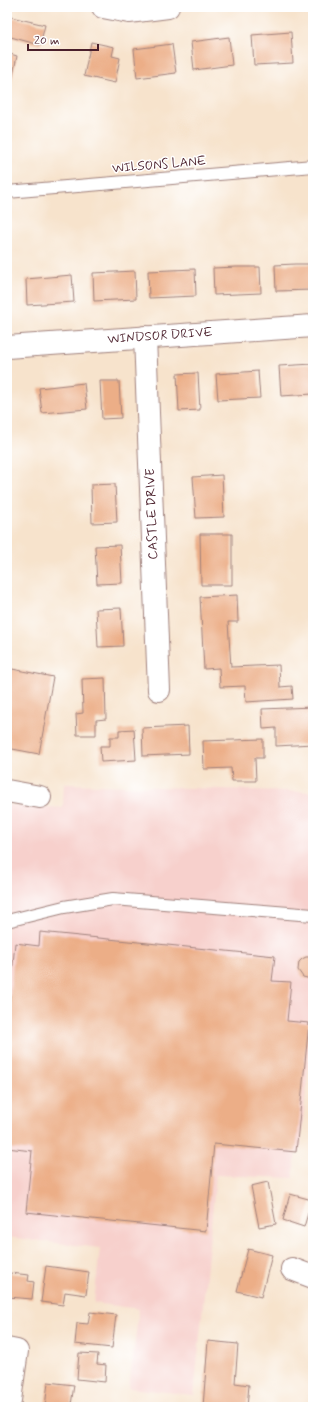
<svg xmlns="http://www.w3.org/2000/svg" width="320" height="1414" viewBox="0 0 320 1414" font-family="Mynerve,sans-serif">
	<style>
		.built { fill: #f7d0cc }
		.building { fill: #ecae87 }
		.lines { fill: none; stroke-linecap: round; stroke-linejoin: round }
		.lane-casing { stroke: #a0817c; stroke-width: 14 }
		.street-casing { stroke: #a0817c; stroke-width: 24 }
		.lane { stroke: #fff; stroke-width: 12 }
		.street { stroke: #fff; stroke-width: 22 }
		.labels { text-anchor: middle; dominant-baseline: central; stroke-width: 3; stroke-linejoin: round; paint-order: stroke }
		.street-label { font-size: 13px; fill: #4a1f2b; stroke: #fff }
	</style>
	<rect width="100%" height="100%" fill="#fff"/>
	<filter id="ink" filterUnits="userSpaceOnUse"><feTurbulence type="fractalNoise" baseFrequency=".025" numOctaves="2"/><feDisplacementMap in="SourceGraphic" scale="8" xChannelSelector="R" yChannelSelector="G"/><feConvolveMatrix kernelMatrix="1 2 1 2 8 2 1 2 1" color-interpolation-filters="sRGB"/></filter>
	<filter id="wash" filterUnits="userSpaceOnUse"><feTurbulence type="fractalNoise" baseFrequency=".012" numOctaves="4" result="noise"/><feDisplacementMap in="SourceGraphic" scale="16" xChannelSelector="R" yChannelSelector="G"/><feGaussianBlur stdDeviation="0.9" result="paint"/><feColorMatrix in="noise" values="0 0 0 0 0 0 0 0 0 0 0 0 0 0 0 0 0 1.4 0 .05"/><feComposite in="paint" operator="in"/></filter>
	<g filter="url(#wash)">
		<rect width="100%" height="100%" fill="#f7e3cc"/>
		<polygon class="built" points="64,784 313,792 313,1049 310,1049 300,1153 296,1153 293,1178 216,1175 194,1395 129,1388 139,1309 94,1303 100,1248 7,1237 7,805 63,808"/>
		<g id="blocks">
			<g class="building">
				<polygon points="7,16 45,25 40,45 7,36"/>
				<polygon points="291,32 293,63 254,65 252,35"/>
				<polygon points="229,37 232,65 194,70 191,42"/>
				<polygon points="91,42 114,47 112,56 120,58 115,83 84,76"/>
				<polygon points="172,44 176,73 137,78 134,49"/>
				<polygon points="7,53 17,56 9,94 7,94"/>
				<polygon points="295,264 313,264 313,290 276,291 275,265"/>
				<polygon points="237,267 260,267 261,293 214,295 213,268"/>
				<polygon points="195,269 196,296 149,298 148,271"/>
				<polygon points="135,271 136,299 94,301 93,273"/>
				<polygon points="72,275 74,302 27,305 26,279"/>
				<polygon points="313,364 313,394 281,396 279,366"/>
				<polygon points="258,371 260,398 218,400 216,374"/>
				<polygon points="198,373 200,410 179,411 177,374"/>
				<polygon points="100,381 119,381 121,418 102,419"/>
				<polygon points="84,383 87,409 42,413 39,388"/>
				<polygon points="222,475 224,517 196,518 193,477"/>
				<polygon points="115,484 117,522 92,523 91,485"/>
				<polygon points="200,534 232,534 232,585 201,585"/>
				<polygon points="120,545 122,583 97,584 95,546"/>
				<polygon points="237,595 238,622 228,622 231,667 279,665 280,687 292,686 293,699 246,702 245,686 220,687 219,668 204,669 200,597"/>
				<polygon points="121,608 123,646 98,647 96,609"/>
				<polygon points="7,668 53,677 39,754 7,748"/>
				<polygon points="105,678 106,719 96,720 96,735 77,735 76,714 83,713 82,679"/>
				<polygon points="313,707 313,744 276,746 276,728 263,729 262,709"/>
				<polygon points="188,726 189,754 143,756 142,728"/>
				<polygon points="134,729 136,760 101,762 100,746 110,746 110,737 119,737 119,730"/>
				<polygon points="263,739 263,758 255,758 256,781 232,781 231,768 204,769 203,741"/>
				<polygon points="40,932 275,956 272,981 291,982 287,1021 309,1023 296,1152 214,1144 206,1231 26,1212 32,1151 7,1148 7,1026 15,943 39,946"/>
				<polygon points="306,957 313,957 313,978 311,979 303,977 298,970 299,962 302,959"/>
				<polygon points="268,1182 276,1224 259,1227 251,1186"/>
				<polygon points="290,1194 312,1200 304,1227 283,1220"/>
				<polygon points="248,1249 272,1255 261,1297 237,1291"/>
				<polygon points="46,1266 89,1272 86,1295 65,1292 63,1305 41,1302"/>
				<polygon points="10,1273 29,1275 28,1281 34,1282 32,1299 8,1297"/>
				<polygon points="90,1312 116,1315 112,1348 75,1344 77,1323 88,1324"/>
				<polygon points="208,1341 238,1344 235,1383 249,1385 247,1407 203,1407"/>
				<polygon points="79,1353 98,1354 97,1364 106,1365 105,1382 77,1379"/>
				<polygon points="48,1382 74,1385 71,1405 62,1404 62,1407 45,1407"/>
			</g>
		</g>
	</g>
	<g filter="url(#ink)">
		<use href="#blocks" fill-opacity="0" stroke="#a0817c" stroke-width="1"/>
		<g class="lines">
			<defs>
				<g id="lane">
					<polyline points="7,192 313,166"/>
					<polyline points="7,921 64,907 113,899 313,915"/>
				</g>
				<g id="street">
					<polyline points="103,7 129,12 168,7"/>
					<polyline points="145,337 159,690"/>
					<polyline points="7,347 313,326"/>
					<polyline points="7,791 40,797"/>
					<polyline points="292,1269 313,1277"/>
					<polyline points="7,1349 17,1351 9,1407"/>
				</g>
			</defs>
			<use href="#lane" class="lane-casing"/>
			<use href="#street" class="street-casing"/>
			<use href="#lane" class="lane"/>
			<use href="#street" class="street"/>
		</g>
	</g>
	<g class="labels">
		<g class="street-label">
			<text transform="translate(159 165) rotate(-5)">WILSONS LANE</text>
			<text transform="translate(160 336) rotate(-4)">WINDSOR DRIVE</text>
			<text transform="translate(152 514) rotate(-92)">CASTLE DRIVE</text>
		</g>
	</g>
	<rect width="320" height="1414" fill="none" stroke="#fff" stroke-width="24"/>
	<path d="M28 44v6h70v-6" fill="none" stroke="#4a1f2b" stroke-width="2"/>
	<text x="34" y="44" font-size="12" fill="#4a1f2b" stroke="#ffffff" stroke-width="3" paint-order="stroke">20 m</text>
</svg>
